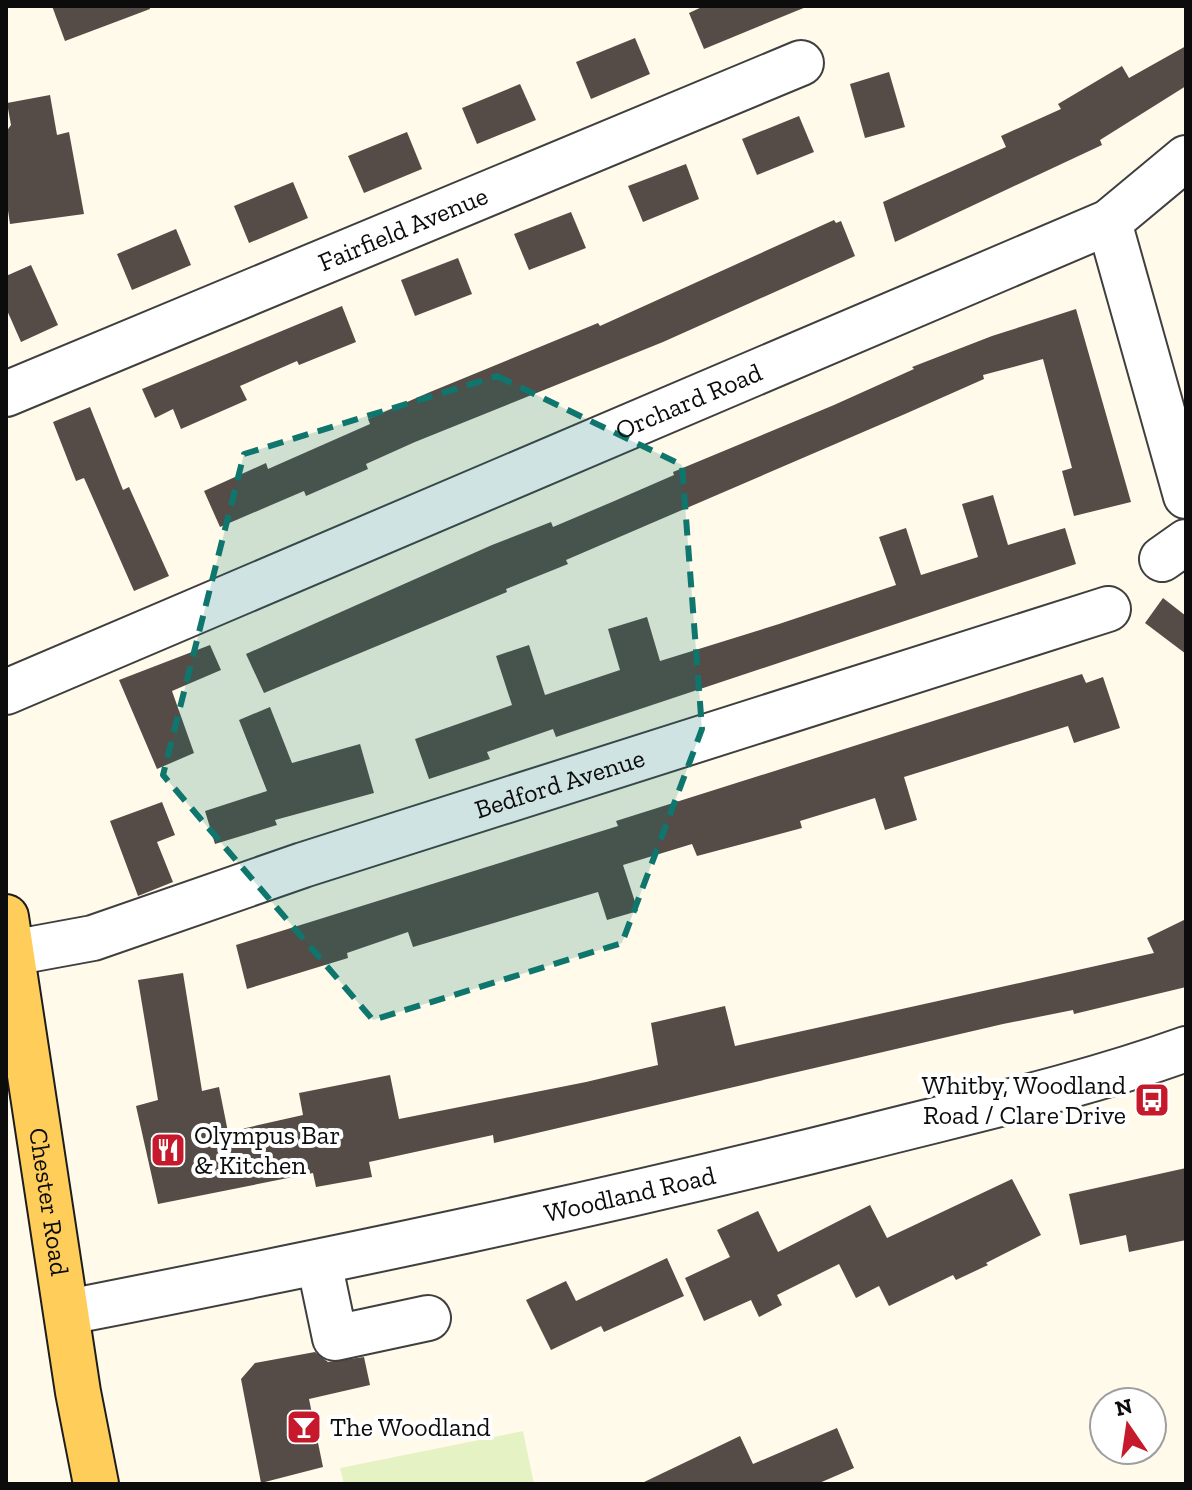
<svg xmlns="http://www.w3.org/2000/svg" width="1192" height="1490" viewBox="0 0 1192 1490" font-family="'Zilla Slab',serif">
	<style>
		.pitch { fill: #e5f3c4 }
		.building { fill: #554c47 }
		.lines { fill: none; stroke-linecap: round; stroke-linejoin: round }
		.minor-casing { stroke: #3f3f3f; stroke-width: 48 }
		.major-casing { stroke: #1d1d1d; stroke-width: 48 }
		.minor { stroke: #fff; stroke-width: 44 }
		.major { stroke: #ffce5a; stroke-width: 44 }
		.marked { fill: #0f766e; fill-opacity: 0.2; stroke: #0f766e; stroke-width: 6; stroke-dasharray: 16 10; stroke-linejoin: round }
		.labels { text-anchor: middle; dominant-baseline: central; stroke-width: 8; stroke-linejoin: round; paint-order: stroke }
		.street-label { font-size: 26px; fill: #0c0c0c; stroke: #fff }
		.poi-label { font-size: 26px; fill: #0c0c0c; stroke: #fff; text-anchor: start }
	</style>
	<rect width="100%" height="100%" fill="#fffaea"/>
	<polygon class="pitch" points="523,1431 534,1484 344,1484 340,1468"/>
	<g class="building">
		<polygon points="52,6 149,6 150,9 65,41"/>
		<polygon points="704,6 805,6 806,7 704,49 689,13"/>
		<polygon points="635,38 650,74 591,99 576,62"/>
		<polygon points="1186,46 1186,86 1100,140 1102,145 895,242 883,202 1006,147 1001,136 1061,109 1058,104 1122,66 1129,78"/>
		<polygon points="889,72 905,127 865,138 850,84"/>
		<polygon points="520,84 536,120 477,144 462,108"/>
		<polygon points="50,95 57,135 69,132 84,214 10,224 6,197 6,132 11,125 7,103"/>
		<polygon points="799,116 814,152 757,175 742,139"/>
		<polygon points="407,132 422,169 364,193 348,156"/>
		<polygon points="686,164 699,199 643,222 628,186"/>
		<polygon points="293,182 308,218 249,243 234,206"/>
		<polygon points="571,212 586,248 529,270 514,234"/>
		<polygon points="834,220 836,223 841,221 855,256 663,342 415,442 366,464 368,469 306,496 304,491 220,527 204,491 266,463 268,469 370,424 368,419 430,392 598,323 600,326"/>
		<polygon points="176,229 191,265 132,290 117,254"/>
		<polygon points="458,258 472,294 415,316 401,280"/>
		<polygon points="31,265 58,325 21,342 6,308 6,276"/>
		<polygon points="342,306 356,342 299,365 297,361 240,386 247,400 181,429 173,409 155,418 142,389"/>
		<polygon points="1076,309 1131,502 1074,516 1062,471 1072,468 1043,359 983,375 984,379 905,414 566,560 568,564 506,589 507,592 264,693 246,654 492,545 551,522 553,527 612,502 674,475 673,472 834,405 914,369 912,367 992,336"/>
		<polygon points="90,407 123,490 129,487 169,576 134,591 84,478 76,481 53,422"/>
		<polygon points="993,495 1008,545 1065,528 1076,564 556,737 553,729 487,752 490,759 429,779 415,739 512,705 496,656 529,645 545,695 620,670 608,629 647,617 660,661 779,624 896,585 879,537 906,528 921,575 978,557 962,504"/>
		<polygon points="1163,598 1186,616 1186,654 1145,623"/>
		<polygon points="210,645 221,670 172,691 194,753 157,769 119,680"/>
		<polygon points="1082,674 1086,683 1103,677 1120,728 1074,743 1068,726 904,777 917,820 885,830 875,798 800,821 802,828 697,856 692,844 623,865 638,911 607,920 598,892 413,947 408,932 347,953 348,958 247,989 236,945 618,826 616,821"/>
		<polygon points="270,707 292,763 360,744 374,793 275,820 277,825 215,844 205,811 267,791 239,720"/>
		<polygon points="162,802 175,835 157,842 173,882 138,896 110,821"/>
		<polygon points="1186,919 1186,987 1074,1014 1073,1010 1003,1024 494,1143 493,1135 369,1162 372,1177 316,1187 313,1173 158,1204 136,1106 158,1100 138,980 183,973 202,1091 219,1087 228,1132 303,1115 299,1093 390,1075 399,1119 586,1082 658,1065 651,1023 725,1006 735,1046 1154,953 1147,938"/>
		<polygon points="1186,1168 1186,1240 1129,1252 1126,1235 1080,1245 1069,1194"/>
		<polygon points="1012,1179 1041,1235 986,1263 988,1265 956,1280 953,1275 889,1306 879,1286 856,1298 839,1264 777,1295 782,1305 759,1317 751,1300 704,1321 685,1278 730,1257 717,1230 758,1211 778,1252 870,1205 887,1238"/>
		<polygon points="667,1258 684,1296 604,1332 601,1326 551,1350 526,1300 566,1281 576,1301"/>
		<polygon points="315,1352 328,1362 364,1357 370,1385 309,1399 323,1467 261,1483 241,1379 255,1363"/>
		<polygon points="837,1428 854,1468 817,1484 640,1484 740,1436 753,1464"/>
	</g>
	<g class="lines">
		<defs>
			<g id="minor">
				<polyline points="1109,222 1186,496"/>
				<path id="s1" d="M 6,394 L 801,63"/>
				<polyline points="1162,559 1186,542"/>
				<path id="s2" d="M 6,692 L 1109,222 L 1186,158"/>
				<path id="s3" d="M 6,954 L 93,938 L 303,865 L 1108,609"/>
				<polyline points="319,1262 335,1338 428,1318"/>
				<path id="s4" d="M 68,1312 C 333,1260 598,1205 860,1139 C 969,1111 1080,1087 1186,1049"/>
			</g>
			<g id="major">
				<path id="s5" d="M 6,917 L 78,1392 L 96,1484"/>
			</g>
		</defs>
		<use href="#minor" class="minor-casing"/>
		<use href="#major" class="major-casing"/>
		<use href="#minor" class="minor"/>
		<use href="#major" class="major"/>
	</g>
	<path class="marked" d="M 497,376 L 682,465 L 702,729 L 622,943 L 373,1020 L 163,775 L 244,454 Z"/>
	<defs>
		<symbol id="bus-square" viewBox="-11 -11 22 22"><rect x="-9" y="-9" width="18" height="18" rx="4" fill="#c61a2c" stroke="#fff"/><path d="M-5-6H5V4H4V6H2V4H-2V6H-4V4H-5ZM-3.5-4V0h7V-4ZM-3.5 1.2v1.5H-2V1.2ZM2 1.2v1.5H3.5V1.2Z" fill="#fff"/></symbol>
		<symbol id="restaurant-square" viewBox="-11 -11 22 22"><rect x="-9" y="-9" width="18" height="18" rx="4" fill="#c61a2c" stroke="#fff"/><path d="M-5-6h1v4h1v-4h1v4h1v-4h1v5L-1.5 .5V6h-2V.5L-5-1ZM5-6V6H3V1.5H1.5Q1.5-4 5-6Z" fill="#fff"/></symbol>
		<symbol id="bar-square" viewBox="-11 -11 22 22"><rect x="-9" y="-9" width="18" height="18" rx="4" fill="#c61a2c" stroke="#fff"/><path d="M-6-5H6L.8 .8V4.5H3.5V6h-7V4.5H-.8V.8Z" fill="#fff"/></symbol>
	</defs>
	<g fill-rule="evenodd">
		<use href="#bus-square" x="1132" y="1080" width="40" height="40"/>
		<use href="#restaurant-square" x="148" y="1130" width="40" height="40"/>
		<use href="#bar-square" x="284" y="1407" width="40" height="40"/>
	</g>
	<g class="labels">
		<g class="street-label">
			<text stroke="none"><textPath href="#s1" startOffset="430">Fairfield Avenue</textPath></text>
			<text stroke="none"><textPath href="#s2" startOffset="742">Orchard Road</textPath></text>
			<text stroke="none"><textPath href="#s3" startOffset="580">Bedford Avenue</textPath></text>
			<text stroke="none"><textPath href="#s4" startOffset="574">Woodland Road</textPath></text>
			<text stroke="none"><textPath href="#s5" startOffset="288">Chester Road</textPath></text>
		</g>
		<g class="poi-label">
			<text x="1126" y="1085" text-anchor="end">Whitby, Woodland<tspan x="1126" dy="30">Road / Clare Drive</tspan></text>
			<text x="194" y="1135">Olympus Bar<tspan x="194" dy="30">&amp; Kitchen</tspan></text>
			<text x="330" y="1427">The Woodland</text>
		</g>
	</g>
	<rect width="1192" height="1490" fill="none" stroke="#0c0c0c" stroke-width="16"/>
	<g transform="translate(1128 1426) rotate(347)"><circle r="38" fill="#ffffff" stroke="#9e9e9e" stroke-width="2"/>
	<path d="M0-6L14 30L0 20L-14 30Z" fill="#c61a2c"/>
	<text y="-12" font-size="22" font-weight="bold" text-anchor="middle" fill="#0c0c0c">N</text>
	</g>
</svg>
